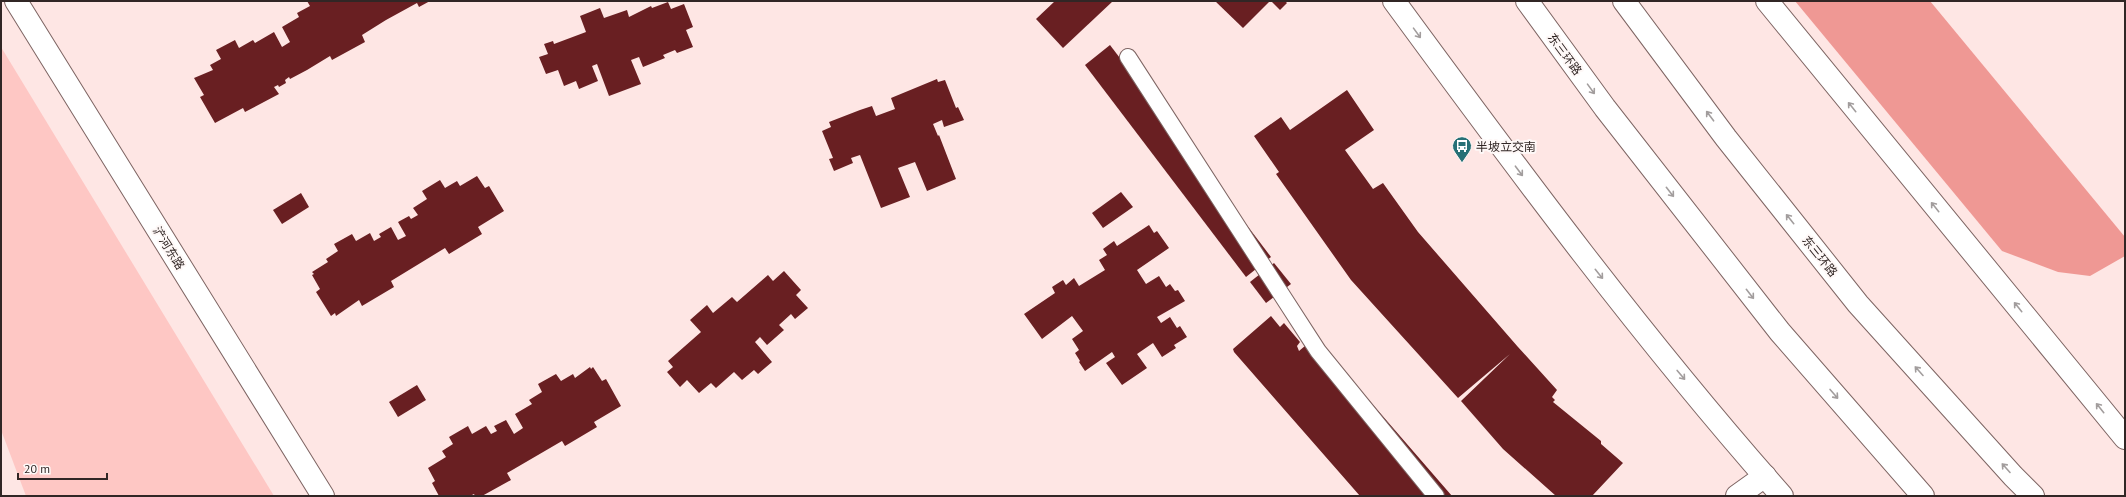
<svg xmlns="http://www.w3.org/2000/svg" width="2126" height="497" viewBox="0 0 2126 497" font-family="'PT Sans','Noto Sans SC',sans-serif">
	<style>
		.green { fill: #fec7c4 }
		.forest { fill: #ef9894 }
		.building { fill: #691f22 }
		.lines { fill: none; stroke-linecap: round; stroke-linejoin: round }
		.lane-casing { stroke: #7e6563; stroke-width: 18 }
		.street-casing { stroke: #7e6563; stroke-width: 24 }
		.secondary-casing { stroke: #7e6563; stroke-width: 24 }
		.highway-casing { stroke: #7e6563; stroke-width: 24 }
		.lane { stroke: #fff; stroke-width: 16 }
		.street { stroke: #fff; stroke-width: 22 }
		.secondary { stroke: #fff; stroke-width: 22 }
		.highway { stroke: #fff; stroke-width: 22 }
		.oneway { stroke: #a29d9d }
		.labels { text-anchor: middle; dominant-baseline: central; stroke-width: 4; stroke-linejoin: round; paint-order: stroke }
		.street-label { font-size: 12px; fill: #312625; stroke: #fef8f7 }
		.poi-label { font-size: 12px; fill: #312625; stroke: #fef8f7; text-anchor: start }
	</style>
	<rect width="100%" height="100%" fill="#fee6e4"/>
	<polygon class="green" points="1,47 274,496 26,496 1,430"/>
	<polygon class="forest" points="1795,1 1930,1 2125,237 2125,256 2090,276 2058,272 2002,251"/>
	<g class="building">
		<polygon points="307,1 430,1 419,7 417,3 386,20 362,35 365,42 332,60 330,56 307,70 290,79 289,77 285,80 286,83 279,87 278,85 274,87 279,94 245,112 243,108 215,123 200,97 204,95 194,78 213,70 210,65 221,59 216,50 235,40 239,48 253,40 255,43 274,32 282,47 290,42 282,27 299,17 297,13 310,6"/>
		<polygon points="1055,1 1113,1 1063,48 1036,19"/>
		<polygon points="1215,1 1270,1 1243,28"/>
		<polygon points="1271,1 1285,1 1287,3 1280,10"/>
		<polygon points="668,2 671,9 684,4 693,27 686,30 693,47 677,53 675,50 663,55 665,58 643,67 639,57 631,60 641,84 609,96 597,64 592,66 598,81 579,89 576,81 564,86 558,70 546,74 539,57 548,54 544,44 553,41 554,44 586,32 580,16 600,8 604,18 627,10 629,17 651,6 652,8"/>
		<polygon points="1110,45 1271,257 1246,277 1085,65"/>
		<polygon points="937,79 938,82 945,80 956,108 958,107 964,120 944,127 942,120 933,124 938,136 939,135 956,179 927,191 915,162 898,168 910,197 881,208 860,155 851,158 853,163 834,171 829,159 833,158 822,131 831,127 829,122 860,110 872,106 876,116 895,109 891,98"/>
		<polygon points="1347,90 1374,130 1345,150 1373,189 1383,183 1418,232 1518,347 1557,390 1552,397 1555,400 1553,402 1601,441 1601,444 1623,463 1592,496 1556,496 1503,449 1461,401 1510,354 1458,398 1351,280 1276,174 1279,172 1254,136 1281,117 1290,130"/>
		<polygon points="477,176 485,188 489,186 504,211 478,227 482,234 449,254 445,248 391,281 394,287 362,306 359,300 336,316 335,313 331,316 316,292 320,289 312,275 314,274 312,272 328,262 326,259 338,251 334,244 352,234 356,241 370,233 374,241 381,237 379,234 391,227 398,240 406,236 398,222 409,216 411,219 418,215 413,208 427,199 422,191 440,180 445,188 457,181 460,186"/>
		<polygon points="1121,192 1133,207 1103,228 1092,213"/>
		<polygon points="301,193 309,207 282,224 273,210"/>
		<polygon points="1149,225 1154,233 1157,231 1169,248 1137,270 1146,284 1159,276 1166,287 1170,284 1175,291 1178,290 1185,301 1157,317 1161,323 1170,317 1177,328 1180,326 1187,337 1174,345 1176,348 1162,357 1153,343 1137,354 1147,368 1122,385 1106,363 1115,357 1112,352 1085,371 1079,362 1080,361 1075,353 1079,350 1072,339 1083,331 1072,316 1042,339 1024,314 1055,293 1052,287 1063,280 1066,285 1074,278 1079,286 1105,270 1099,260 1107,255 1103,249 1114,241 1117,246"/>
		<polygon points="1274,263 1291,284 1266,303 1250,282"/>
		<polygon points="784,271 801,290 796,295 808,308 795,319 791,314 779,325 784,330 767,345 760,337 755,342 772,362 758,374 754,370 742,380 734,372 716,388 711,383 699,393 687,380 680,387 667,372 673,367 668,361 701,332 690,320 707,305 713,313 732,297 737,302 768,275 773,281"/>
		<polygon points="1271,316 1280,327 1284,323 1300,342 1297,346 1299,351 1312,340 1335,361 1452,496 1360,496 1234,352 1233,349"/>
		<polygon points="590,367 591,369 593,367 602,381 606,379 621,406 594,422 597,427 565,446 562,441 507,473 511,480 482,496 475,496 474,494 470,496 439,496 432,483 435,481 428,468 446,457 442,451 453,444 449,437 468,426 472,434 486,426 491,434 497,431 494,426 506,420 514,434 523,428 515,414 532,404 529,400 542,392 538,384 556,374 561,381 573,374 575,378"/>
		<polygon points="417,385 426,400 398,417 389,402"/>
	</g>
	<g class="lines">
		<defs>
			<polyline id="lane" points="1128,57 1318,351 1436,496"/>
			<polyline id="street" points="1737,496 1765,476"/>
			<g id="secondary">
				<polyline points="16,1 323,496"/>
				<path d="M 1394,1 C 1518,170 1643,339 1782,496"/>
				<polyline points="1767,1 2125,438"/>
			</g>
			<g id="highway">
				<polyline points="1527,1 1605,108 1780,332 1923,496"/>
				<polyline points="1624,1 1726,138 1858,304 2013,476 2033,496"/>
			</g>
		</defs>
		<use href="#lane" class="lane-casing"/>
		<use href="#street" class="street-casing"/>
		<use href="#secondary" class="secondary-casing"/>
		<use href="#highway" class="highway-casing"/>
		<use href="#lane" class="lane"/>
		<use href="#street" class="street"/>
		<use href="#secondary" class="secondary"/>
		<use href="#highway" class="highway"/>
	</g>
	<defs><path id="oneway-shaft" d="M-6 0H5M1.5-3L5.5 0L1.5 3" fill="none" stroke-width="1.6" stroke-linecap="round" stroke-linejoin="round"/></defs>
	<g class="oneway">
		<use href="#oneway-shaft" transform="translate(1417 33) rotate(54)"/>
		<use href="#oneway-shaft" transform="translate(1591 89) rotate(54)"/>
		<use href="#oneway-shaft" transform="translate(1852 107) rotate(-129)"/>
		<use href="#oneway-shaft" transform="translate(1710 116) rotate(-127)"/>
		<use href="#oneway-shaft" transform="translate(1519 171) rotate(53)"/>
		<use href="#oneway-shaft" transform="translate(1670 192) rotate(52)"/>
		<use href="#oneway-shaft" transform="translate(1935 207) rotate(-129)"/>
		<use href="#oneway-shaft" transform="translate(1790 219) rotate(-129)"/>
		<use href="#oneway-shaft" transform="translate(1599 274) rotate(51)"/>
		<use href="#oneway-shaft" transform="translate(1750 294) rotate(52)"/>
		<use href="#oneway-shaft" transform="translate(2018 307) rotate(-129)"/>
		<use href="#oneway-shaft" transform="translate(1919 371) rotate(-132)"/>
		<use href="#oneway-shaft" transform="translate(1681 375) rotate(50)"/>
		<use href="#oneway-shaft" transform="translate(1834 394) rotate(49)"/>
		<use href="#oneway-shaft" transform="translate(2100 408) rotate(-129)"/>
		<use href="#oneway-shaft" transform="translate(2006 468) rotate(-132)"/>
	</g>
	<defs>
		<symbol id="bus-pin" viewBox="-11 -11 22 30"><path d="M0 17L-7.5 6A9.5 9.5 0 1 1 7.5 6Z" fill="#267076" stroke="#fef8f7"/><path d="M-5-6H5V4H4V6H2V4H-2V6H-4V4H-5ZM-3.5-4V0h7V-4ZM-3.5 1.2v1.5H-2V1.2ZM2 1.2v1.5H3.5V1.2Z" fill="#fff"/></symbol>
	</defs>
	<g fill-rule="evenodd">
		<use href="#bus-pin" x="1451" y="135" width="22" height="30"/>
	</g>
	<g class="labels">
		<g class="street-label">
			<text transform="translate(1565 54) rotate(54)">东三环路</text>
			<text transform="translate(169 248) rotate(58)">浐河东路</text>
			<text transform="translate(1820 256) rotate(51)">东三环路</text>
		</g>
		<g class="poi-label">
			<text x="1476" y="146">半坡立交南</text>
		</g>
	</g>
	<rect width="2126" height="497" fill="none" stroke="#312625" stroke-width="4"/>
	<path d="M18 473v6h89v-6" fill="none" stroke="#312625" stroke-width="2"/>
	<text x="24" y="473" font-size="12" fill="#312625" stroke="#fef8f7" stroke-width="3" paint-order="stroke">20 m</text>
</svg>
